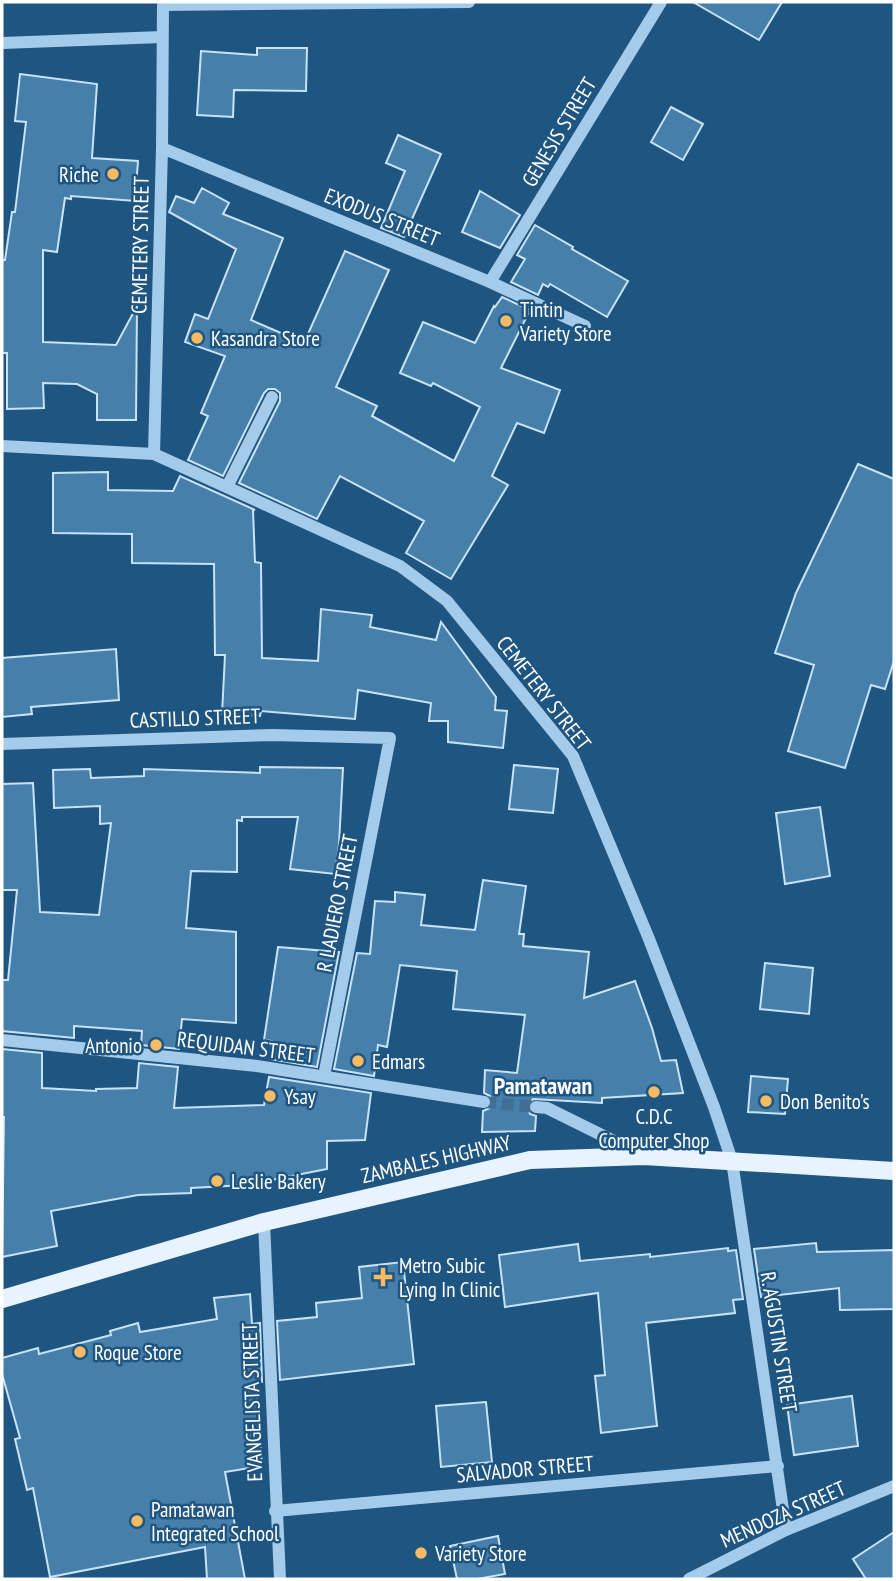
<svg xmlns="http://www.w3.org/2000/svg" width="896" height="1581" viewBox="0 0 896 1581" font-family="'PT Sans Narrow',sans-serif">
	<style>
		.building { fill: #477fab; stroke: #c8e3f7; stroke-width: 2 }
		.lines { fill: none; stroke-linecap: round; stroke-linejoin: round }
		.minor-tunnel { stroke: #416e94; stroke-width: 12; stroke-dasharray: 12 6; stroke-linecap: butt }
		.minor { stroke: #a4cbe9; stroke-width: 12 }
		.major { stroke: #e7f3fe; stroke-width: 18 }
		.poi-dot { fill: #f7bb64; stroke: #1f5581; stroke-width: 2.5 }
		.labels { text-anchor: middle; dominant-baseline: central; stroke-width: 5; stroke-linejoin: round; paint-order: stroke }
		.street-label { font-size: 21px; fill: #fff; stroke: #1f5581 }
		.poi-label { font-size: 21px; fill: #fff; stroke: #1f5581; text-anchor: start }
		.quarter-label { font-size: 24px; font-weight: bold; fill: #fff; stroke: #1f5581 }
	</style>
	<rect width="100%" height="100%" fill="#1f5581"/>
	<g class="building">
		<polygon points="693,2 782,2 759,40"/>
		<polygon points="257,48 307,48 306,91 234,90 233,117 197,115 201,51 257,55"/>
		<polygon points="20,74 97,84 92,158 138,161 135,201 71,196 71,199 65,198 57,252 43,250 43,342 116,345 137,306 136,420 97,420 97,394 77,384 43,383 44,408 7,409 7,353 2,353 2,260 5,260 12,212 15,212 26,122 15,121"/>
		<polygon points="671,107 703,124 683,160 651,142"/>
		<polygon points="398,135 441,154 404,237 381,228 405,171 386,163"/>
		<polygon points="202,188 229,203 223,214 283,238 251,320 304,343 345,251 389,270 336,387 377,406 372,416 454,461 480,407 433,383 431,386 400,373 423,322 475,343 494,306 495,307 502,297 530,310 501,368 560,390 544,433 517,423 492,476 508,485 451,579 406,553 424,521 340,476 317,519 239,483 280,401 280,393 275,389 268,389 264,393 223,476 188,460 208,416 201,413 225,356 185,342 195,314 208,319 236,249 169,212 176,196 194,203"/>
		<polygon points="480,191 520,215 500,248 462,232"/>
		<polygon points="535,225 573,247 572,249 628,281 607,317 550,284 548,287 543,284 538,295 511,282 525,259 517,255"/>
		<polygon points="858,464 894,479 894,661 885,689 871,685 845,768 788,751 814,665 775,653 796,593"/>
		<polygon points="108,472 108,490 173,491 180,476 255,510 253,510 255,562 261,563 262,658 318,661 321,609 372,615 370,627 436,640 441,622 496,697 495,710 507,711 503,748 448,742 448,721 429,721 431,703 358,690 355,719 261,711 260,716 222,714 225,655 215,655 214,564 132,563 132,534 53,533 53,473"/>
		<polygon points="116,649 119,700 31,707 32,714 2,717 2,658"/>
		<polygon points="514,765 558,769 553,813 509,809"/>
		<polygon points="260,767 343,768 339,844 335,874 290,869 298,817 242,817 242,821 237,820 237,872 191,871 186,928 236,932 236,1023 182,1019 179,1049 141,1045 142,1031 74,1026 74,1038 2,1031 2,980 8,980 17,890 2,890 2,784 33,783 40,912 99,915 111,823 100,824 100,806 54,808 53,770 90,769 91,778 144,776 144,769 260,773"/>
		<polygon points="820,807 830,876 785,884 776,813"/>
		<polygon points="483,880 526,886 519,934 524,934 523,946 589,952 584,998 635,981 652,1028 661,1061 676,1060 683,1093 602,1098 602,1103 533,1099 527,1107 530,1114 536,1116 535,1131 482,1132 483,1111 490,1108 493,1103 490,1096 484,1093 485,1070 517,1073 525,1015 453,1009 457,971 400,965 387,1047 378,1045 374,1076 334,1069 357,953 370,954 375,901 395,902 395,892 425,895 421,925 475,930"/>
		<polygon points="278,947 339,952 317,1067 270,1059 272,1041 264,1040"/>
		<polygon points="765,963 813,968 809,1014 760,1009"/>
		<polygon points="2,1049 42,1053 42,1088 96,1091 96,1089 137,1088 139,1063 178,1067 174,1108 264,1105 269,1077 371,1093 365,1140 327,1141 327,1169 246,1185 191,1188 191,1193 138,1195 51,1211 57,1246 2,1257 4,1117 2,1117"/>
		<polygon points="751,1076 788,1079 785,1114 748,1112"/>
		<polygon points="816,1243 817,1252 894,1250 894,1309 840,1310 839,1288 761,1297 754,1249"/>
		<polygon points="578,1244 580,1261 650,1254 650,1257 728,1248 728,1251 736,1250 743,1299 733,1300 735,1313 646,1323 657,1426 601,1433 595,1376 605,1375 598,1293 505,1307 499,1255"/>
		<polygon points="403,1262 414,1364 280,1380 277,1321 317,1317 316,1303 362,1298 359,1267"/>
		<polygon points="250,1294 252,1324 260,1323 262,1382 256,1383 262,1466 225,1472 245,1579 207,1579 205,1547 50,1577 33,1488 27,1490 15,1439 20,1438 2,1374 2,1358 38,1348 39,1354 111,1335 110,1331 138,1323 140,1332 217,1319 214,1298"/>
		<polygon points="852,1396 858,1446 794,1455 787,1405"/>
		<polygon points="486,1402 492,1462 441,1467 436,1406"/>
		<polygon points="894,1532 894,1579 866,1579 853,1559"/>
		<polygon points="498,1536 505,1574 477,1579 457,1579 450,1546"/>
	</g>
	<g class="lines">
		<polyline class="minor-tunnel" points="484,1102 536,1107"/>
		<g class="minor">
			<polyline points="2,43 162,37"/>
			<polyline points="162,148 490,282 585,326"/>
			<polyline points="490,282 661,2"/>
			<polyline points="2,446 154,454 400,566 447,601 573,756 649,939 714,1107 732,1161 786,1530"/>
			<polyline points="154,454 162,148 163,5 469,2"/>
			<polyline points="227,487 272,397"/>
			<polyline points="2,744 272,735 390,738 324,1076"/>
			<polyline points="2,1040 257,1066 484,1102"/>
			<polyline points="536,1107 547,1108 640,1154"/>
			<polyline points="264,1222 280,1579"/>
			<polyline points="275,1511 778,1466"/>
			<polyline points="689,1579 786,1530 894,1486"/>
		</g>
		<polyline class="major" points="2,1299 264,1222 530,1160 644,1156 894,1171"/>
	</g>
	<g class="poi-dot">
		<circle cx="113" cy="174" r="7"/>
		<circle cx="506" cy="321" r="7"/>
		<circle cx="197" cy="338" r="7"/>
		<circle cx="156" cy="1045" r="7"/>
		<circle cx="358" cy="1061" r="7"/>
		<circle cx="654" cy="1092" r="7"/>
		<circle cx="270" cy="1096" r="7"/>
		<circle cx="766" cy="1101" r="7"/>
		<circle cx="217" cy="1181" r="7"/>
		<path d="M379.5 1266.5h7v7h7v7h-7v7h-7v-7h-7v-7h7z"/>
		<circle cx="80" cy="1352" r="7"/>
		<circle cx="137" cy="1521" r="7"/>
		<circle cx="421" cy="1553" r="7"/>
	</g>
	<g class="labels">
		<g class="street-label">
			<text transform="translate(559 132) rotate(-59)">GENESIS STREET</text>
			<text transform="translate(382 217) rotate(22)">EXODUS STREET</text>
			<text transform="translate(140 245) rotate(-89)">CEMETERY STREET</text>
			<text transform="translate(544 693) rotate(52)">CEMETERY STREET</text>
			<text transform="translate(195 718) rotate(-2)">CASTILLO STREET</text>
			<text transform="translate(337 903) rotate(-79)">R LADIERO STREET</text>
			<text transform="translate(246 1047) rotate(7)">REQUIDAN STREET</text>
			<text transform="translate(436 1159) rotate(-13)">ZAMBALES HIGHWAY</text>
			<text transform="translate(779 1342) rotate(81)">R. AGUSTIN STREET</text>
			<text transform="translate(252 1402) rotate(-92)">EVANGELISTA STREET</text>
			<text transform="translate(525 1469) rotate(-5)">SALVADOR STREET</text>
			<text transform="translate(783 1514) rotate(-24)">MENDOZA STREET</text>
		</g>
		<g class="poi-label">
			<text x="99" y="174" text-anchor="end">Riche</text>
			<text x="520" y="309">Tintin<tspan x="520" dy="24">Variety Store</tspan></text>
			<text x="211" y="338">Kasandra Store</text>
			<text x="142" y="1045" text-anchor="end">Antonio</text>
			<text x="372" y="1061">Edmars</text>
			<text x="284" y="1096">Ysay</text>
			<text x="780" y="1101">Don Benito's</text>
			<text x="654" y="1116" text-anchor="middle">C.D.C<tspan x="654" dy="24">Computer Shop</tspan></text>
			<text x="231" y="1181">Leslie Bakery</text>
			<text x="399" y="1265">Metro Subic<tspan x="399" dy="24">Lying In Clinic</tspan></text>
			<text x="94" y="1352">Roque Store</text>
			<text x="151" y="1509">Pamatawan<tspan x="151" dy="24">Integrated School</tspan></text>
			<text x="435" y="1553">Variety Store</text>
		</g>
		<g class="quarter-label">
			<text x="543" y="1085">Pamatawan</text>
		</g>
	</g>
	<rect width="896" height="1581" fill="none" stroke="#ffffff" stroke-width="7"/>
</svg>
